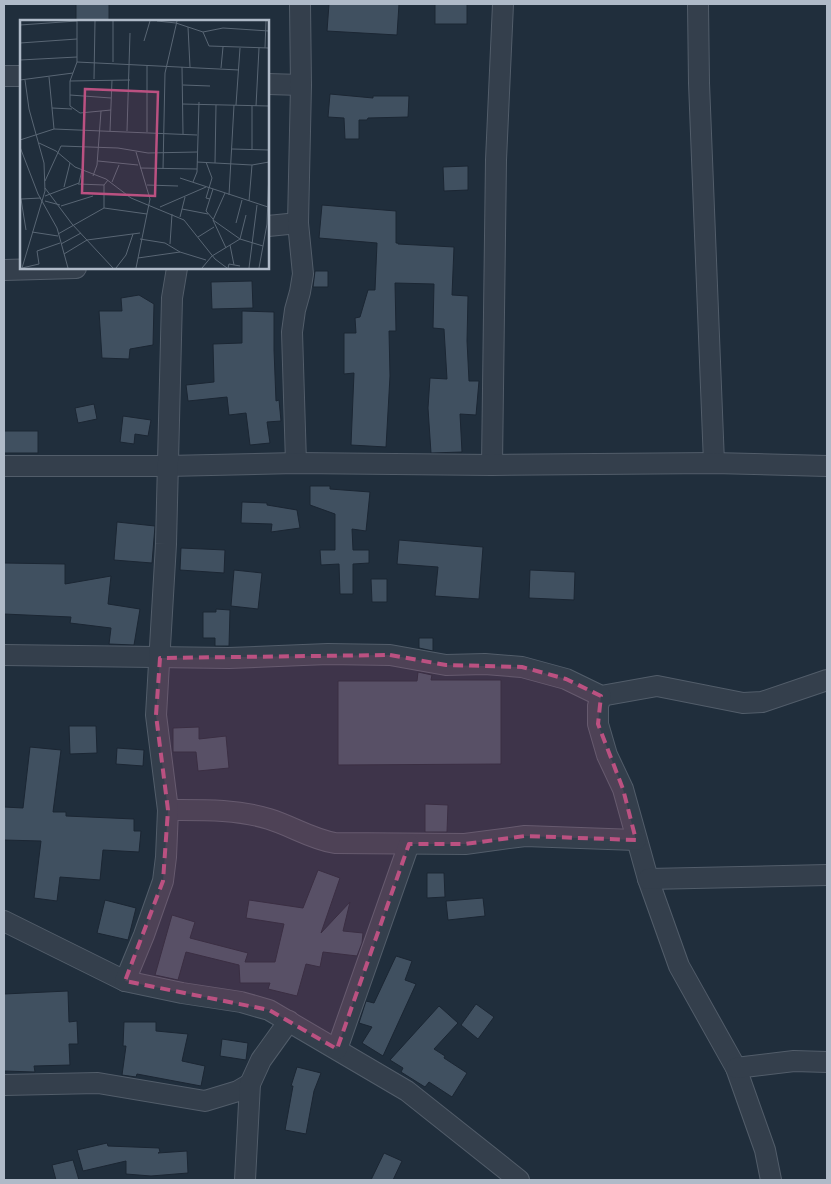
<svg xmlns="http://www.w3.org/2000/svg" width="831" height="1184" viewBox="0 0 831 1184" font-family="Karla,sans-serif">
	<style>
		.building { fill: #405060; stroke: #1b2633 }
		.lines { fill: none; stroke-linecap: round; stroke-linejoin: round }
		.minor-casing { stroke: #525d6a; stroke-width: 22 }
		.minor { stroke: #343f4c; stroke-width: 20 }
		.marked { fill: #bb5181; fill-opacity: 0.2; stroke: #bb5181; stroke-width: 4; stroke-dasharray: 10 6; stroke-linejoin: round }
		.inset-road { fill: none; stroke: #596674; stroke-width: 1 }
		.view { fill: #bb5181; fill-opacity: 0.15; stroke: #bb5181; stroke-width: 2.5 }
		.inset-edge { fill: none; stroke: #afbac8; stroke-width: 2.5 }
	</style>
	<rect width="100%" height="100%" fill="#202e3c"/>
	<g class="building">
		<rect x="76" y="4" width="33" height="17"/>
		<polygon points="329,4 399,4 397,35 327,31"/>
		<rect x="435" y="4" width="32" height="20"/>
		<polygon points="330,94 373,98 373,96 409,96 408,117 368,118 367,120 359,120 359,139 345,139 344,118 328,117"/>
		<polygon points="468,166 468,190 444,191 443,167"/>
		<polygon points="322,205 396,211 396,243 398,243 398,244 454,247 452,295 468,296 467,341 469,381 479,381 476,415 460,414 462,452 431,453 428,408 430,378 447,379 444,329 433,328 434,284 395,283 396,331 389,331 390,376 386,447 351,445 354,373 344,374 344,333 356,333 355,318 360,317 368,290 375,290 377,243 319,238"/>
		<polygon points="315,271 328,271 328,287 313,287"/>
		<polygon points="252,281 253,308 212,309 211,282"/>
		<polygon points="139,295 154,304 153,345 130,349 129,359 102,358 99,311 122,311 121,298"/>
		<polygon points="242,311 274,312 274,350 276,401 279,400 281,421 267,422 270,443 250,445 246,413 229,415 227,397 188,401 186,385 214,382 213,344 242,343"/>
		<polygon points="94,404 97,419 78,423 75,408"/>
		<polygon points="123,416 151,420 148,436 135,434 134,444 120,442"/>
		<rect x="4" y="431" width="34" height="22"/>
		<polygon points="310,486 330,486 330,489 370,492 366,531 352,529 353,550 369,550 369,563 353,564 353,594 340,594 339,564 321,565 320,550 335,550 335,514 310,505"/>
		<polygon points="242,502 267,503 267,505 297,510 300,528 271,532 272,524 241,523"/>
		<polygon points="117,522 155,526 152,563 114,560"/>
		<polygon points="399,540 483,547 479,599 435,596 438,567 397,564"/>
		<polygon points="181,548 225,550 224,573 180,570"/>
		<polygon points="4,563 65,564 65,584 111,576 108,604 140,609 134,645 109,644 111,628 70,623 71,617 4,614"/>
		<polygon points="234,570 262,573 258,609 231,606"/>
		<polygon points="530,570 575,572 574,600 529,598"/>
		<polygon points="371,579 387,579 387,602 372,602"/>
		<polygon points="216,609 230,610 229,646 215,646 215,638 203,638 203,612 216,612"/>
		<polygon points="419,638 433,638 433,651 419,648"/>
		<polygon points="418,672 432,675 431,680 501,680 501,764 338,765 338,681 417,681"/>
		<polygon points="69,726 96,726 97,753 70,754"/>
		<polygon points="199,727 199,739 226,736 229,768 198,771 196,752 173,752 173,728"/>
		<polygon points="30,747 61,750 53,812 66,812 66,816 134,819 134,831 141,831 139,852 103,850 100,880 60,877 57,901 34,898 41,841 4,840 4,807 23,808"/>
		<polygon points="117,748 144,750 143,766 116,764"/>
		<polygon points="425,804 448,805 447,832 425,832"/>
		<polygon points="318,870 340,878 321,933 350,902 343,931 363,933 362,943 357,956 323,952 320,967 306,964 297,996 268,989 270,983 240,983 239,965 186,952 178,980 155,975 172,915 195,922 190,938 248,953 245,962 275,962 284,924 246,918 249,900 303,908"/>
		<polygon points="427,873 444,873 445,897 427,898"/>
		<polygon points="483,898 485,916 448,920 446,901"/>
		<polygon points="105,900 136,908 128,940 97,933"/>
		<polygon points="396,956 412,961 405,980 416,984 383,1056 362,1043 372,1027 359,1023 366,1001 374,1003"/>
		<polygon points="68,991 69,1022 77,1021 78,1044 69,1044 70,1065 34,1066 35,1072 4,1071 4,994"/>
		<polygon points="476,1004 494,1017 478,1039 461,1025"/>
		<polygon points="439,1006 458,1023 434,1049 445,1056 444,1058 467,1073 452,1097 429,1082 425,1087 401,1072 403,1068 390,1060"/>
		<polygon points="124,1022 156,1022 156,1031 188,1034 182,1061 205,1066 201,1086 137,1074 136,1077 122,1075 126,1046 123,1046"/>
		<polygon points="222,1039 248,1043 246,1060 220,1056"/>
		<polygon points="297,1067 321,1073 314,1091 306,1134 285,1130 293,1086 291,1086"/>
		<polygon points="107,1143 108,1146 159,1148 160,1152 158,1153 187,1151 188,1173 151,1176 126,1174 126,1161 83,1171 77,1150"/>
		<polygon points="384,1153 402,1161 393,1180 371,1180"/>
		<polygon points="73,1160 79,1180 56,1180 52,1165"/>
	</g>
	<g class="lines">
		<defs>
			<g id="minor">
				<polyline points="698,4 699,83 714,463"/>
				<polyline points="4,76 21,76"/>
				<polyline points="268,84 301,85"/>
				<polyline points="268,226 298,223"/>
				<polyline points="4,270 76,268"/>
				<polyline points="296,463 292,332 295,310 300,292 303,274 298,223 301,85 300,4"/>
				<polyline points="492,465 496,160 503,4"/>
				<polyline points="4,466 167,466 296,463 492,465 714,463 827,466"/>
				<polyline points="4,655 229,658 328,654 390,655 446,665 485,664 522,667 566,679 601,696 657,686 743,703 762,702 827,680"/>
				<polyline points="601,696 598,706 598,724 607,755 623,789 648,879 679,966 736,1068 765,1150 771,1180"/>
				<path d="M 168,810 C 201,810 237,809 269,819 C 292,826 311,839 335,843 L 465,844 L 525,836 L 636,840"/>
				<polyline points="648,879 827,875"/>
				<polyline points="4,921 125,981 182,993 241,1002 269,1010 407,1091 519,1180"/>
				<polyline points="125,981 144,935 163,881 166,857 168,810 156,715 166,544 172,298 177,268"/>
				<polyline points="337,1049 409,844"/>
				<polyline points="736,1068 794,1061 827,1062"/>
				<polyline points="4,1085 98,1083 205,1101 238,1091 250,1084"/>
				<polyline points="245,1180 250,1084 261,1060 289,1021"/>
			</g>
		</defs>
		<use href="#minor" class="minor-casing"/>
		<use href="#minor" class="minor"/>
	</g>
	<path class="marked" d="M 390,655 L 446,665 L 522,667 L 566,679 L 601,696 L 598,724 L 623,789 L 636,840 L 525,836 L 465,844 L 409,844 L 337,1049 L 269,1010 L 125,981 L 163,881 L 168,810 L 156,715 L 160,658 Z"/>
	<g transform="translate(20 20)">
		<rect width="249" height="249" fill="#202e3c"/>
		<path class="inset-road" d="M 137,1 L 156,3 L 183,12 L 189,26 L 249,28M 0,5 L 57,1 L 57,42 L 50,61 L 50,86 L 60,93 L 91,90M 168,7 L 170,47M 183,12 L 203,8 L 249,11M 124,21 L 130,1M 0,23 L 57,19M 245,28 L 246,1M 0,40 L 57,37M 57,42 L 219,50M 93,42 L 93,1M 162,47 L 163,114M 201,48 L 203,27M 29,57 L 32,88M 74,59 L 75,1M 0,60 L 53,53M 50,61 L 110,60M 163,65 L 190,66M 50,75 L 91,78M 162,84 L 249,86M 216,85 L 220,28M 232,86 L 232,129M 236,86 L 239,28M 34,109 L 32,88 L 52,89M 90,111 L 92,60M 107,111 L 110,13M 127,112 L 127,46M 0,120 L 34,109 L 177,115M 19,123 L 36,131 L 55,147 L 86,159 L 111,178 L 164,200 L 195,239 L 207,248M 0,127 L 18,174 L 37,208 L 48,248M 212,129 L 249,130M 78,141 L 118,145M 177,142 L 232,145 L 249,142M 186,142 L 192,158 L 186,178 L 190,179M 195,143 L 196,85M 120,148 L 177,149M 143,149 L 145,53 L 157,1M 73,156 L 77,145 L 81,91M 160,158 L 248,187M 25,161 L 41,126 L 98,128 L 128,133 L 177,132M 92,162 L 99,145M 173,162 L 177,152 L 179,82M 58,164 L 84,165M 127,165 L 158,166M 44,167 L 50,143M 25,168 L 52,204 L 93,248M 205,173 L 193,200 L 206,228M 209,175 L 214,85M 25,176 L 59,163 L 62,150M 1,179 L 6,210M 1,179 L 21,178M 25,181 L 40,185M 229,181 L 232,145M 41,186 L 73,176M 140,187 L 186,167M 84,188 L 84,165 L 88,160M 162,189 L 188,194M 160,197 L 165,177M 193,199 L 186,191 L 193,169M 193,200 L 220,219 L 226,195M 216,203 L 222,180M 12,212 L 38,216M 38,214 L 84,188 L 127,194M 178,217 L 194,207M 120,219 L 145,223 L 160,232 L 186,240M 67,220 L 120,213M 41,224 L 61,213M 150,224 L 152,194M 210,225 L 214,245M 44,234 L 67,220M 118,238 L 160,232M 2,248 L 25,171 L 24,143 L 9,89 L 5,60M 2,248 L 19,244 L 17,231 L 40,223M 96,248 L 106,235 L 113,214M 116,248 L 130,179 L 116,132M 182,248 L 192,236 L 220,219 L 243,226M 208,248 L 209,244 L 220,246M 229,248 L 237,185M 239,248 L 247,204 L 249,150"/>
		<path class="view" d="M 65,69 L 138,72 L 135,176 L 62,173 Z"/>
		<rect width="249" height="249" class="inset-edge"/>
	</g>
	<rect width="831" height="1184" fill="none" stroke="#afbac8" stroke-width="10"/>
</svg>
